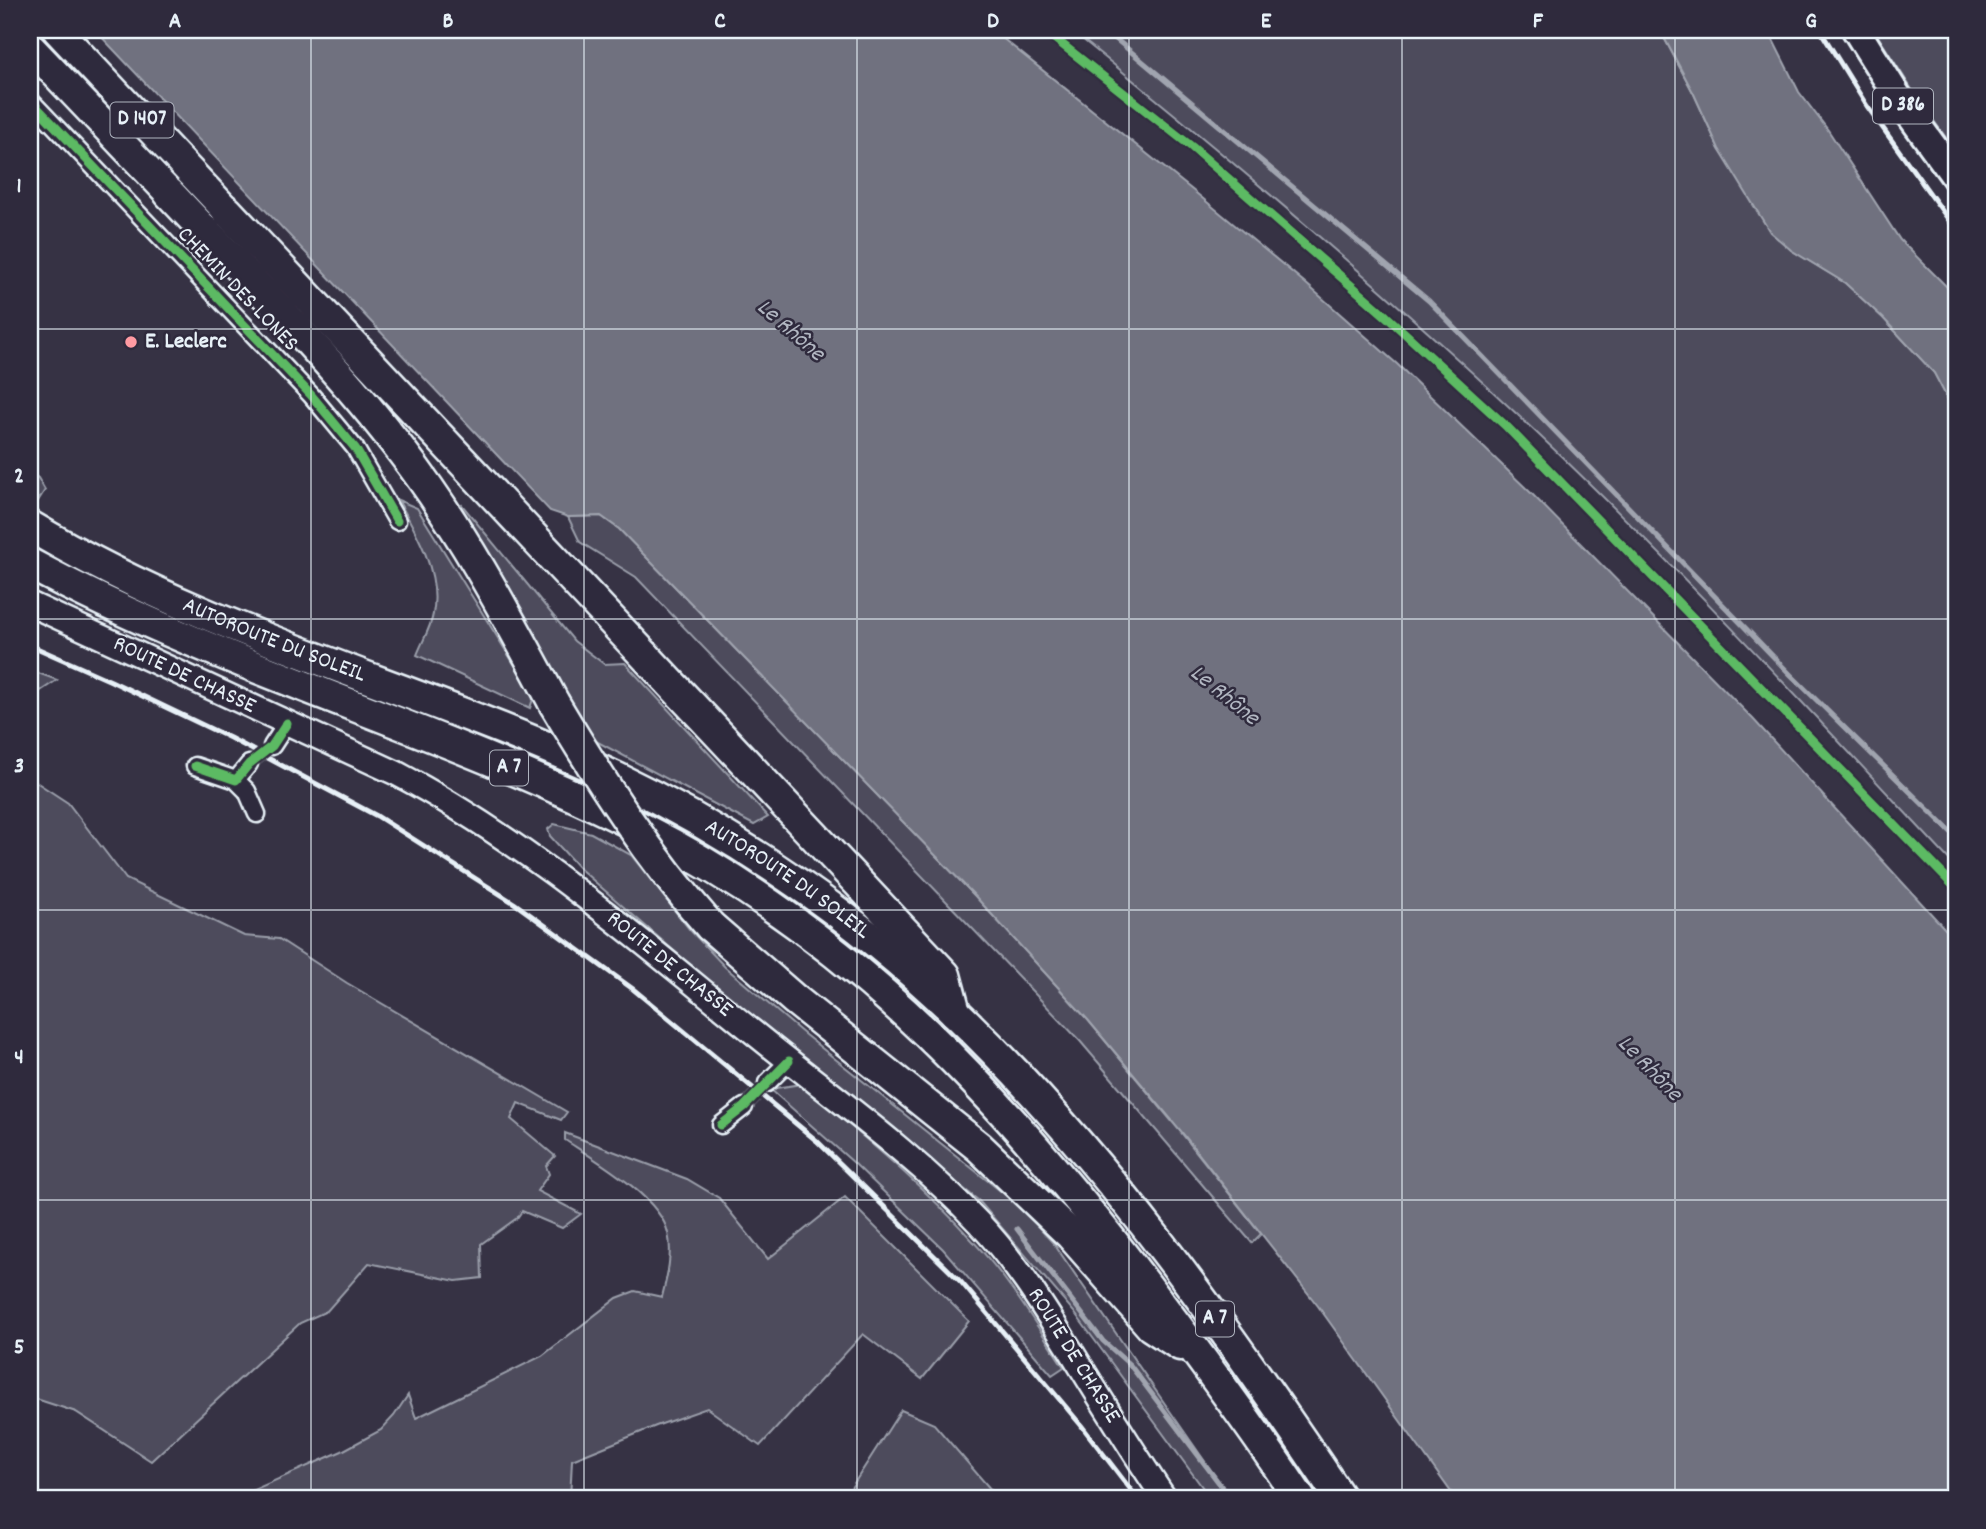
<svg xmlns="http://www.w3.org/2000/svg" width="1986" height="1529" viewBox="0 0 1986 1529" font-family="Dekko,sans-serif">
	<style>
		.green { fill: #4d4b5c; stroke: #9a9eaa; stroke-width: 2 }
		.water { fill: #70717f; stroke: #a0a4af; stroke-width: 2 }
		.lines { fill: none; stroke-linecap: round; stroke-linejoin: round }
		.stream { stroke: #a0a4af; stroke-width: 5 }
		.minor-tunnel { stroke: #514f5f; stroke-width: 16; stroke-dasharray: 16 8; stroke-linecap: butt }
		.minor-casing { stroke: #e8f1f8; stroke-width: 21 }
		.secondary-casing { stroke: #e8f1f8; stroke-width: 28 }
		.primary-casing { stroke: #e8f1f8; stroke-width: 32 }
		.trunk-casing { stroke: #e8f1f8; stroke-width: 33 }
		.motorway-casing { stroke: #e8f1f8; stroke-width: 35 }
		.minor { stroke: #2f2a3d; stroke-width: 16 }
		.secondary { stroke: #2f2a3d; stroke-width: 23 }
		.primary { stroke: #2f2a3d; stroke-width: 26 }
		.trunk { stroke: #2f2a3d; stroke-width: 28 }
		.motorway { stroke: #2f2a3d; stroke-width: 30 }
		.rail { stroke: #e8f1f8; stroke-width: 5 }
		.motorway-bridge-casing { stroke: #e8f1f8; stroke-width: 35; stroke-linecap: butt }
		.motorway-bridge { stroke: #2f2a3d; stroke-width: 30 }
		.cycleway-casing { stroke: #2f2a3d; stroke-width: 13 }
		.cycleway { stroke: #5cba63; stroke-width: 9 }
		.grid { fill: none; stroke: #e8f1f8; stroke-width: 2; stroke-opacity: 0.55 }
		.poi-dot { fill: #ff9aa2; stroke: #2f2a3d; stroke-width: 2.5 }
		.labels { text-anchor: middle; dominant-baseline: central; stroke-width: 5; stroke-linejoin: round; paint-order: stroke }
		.shield { fill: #2f2a3d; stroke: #b0b5c0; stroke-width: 2 }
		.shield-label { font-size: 21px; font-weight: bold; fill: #e8f1f8 }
		.street-label { font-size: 23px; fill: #e8f1f8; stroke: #2f2a3d }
		.poi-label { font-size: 23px; font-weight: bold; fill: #e8f1f8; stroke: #2f2a3d; text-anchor: start }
		.water-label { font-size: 24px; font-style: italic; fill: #b2b7c2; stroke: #2f2a3d }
		.neatline { fill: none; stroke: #e8f1f8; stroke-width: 2.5 }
		.grid-label { font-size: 23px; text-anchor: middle; font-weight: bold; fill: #e8f1f8 }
	</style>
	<rect width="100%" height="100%" fill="#363244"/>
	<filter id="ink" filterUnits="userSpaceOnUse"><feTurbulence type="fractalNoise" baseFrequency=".0143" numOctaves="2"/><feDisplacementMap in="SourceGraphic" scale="14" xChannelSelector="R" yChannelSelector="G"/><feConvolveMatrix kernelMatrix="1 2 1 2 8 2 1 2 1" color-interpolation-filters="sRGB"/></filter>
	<g filter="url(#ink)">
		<g class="green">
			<path d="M 1071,30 L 1660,30 L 1694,94 L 1719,149 L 1791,250 L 1845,283 L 1883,318 L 1934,373 L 1956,415 L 1956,867 C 1827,729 1698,588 1561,456 C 1405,306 1240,166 1071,30 Z"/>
			<polygon points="1874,30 1956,30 1956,151 1920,102"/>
			<polygon points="30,472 38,478 45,490 36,504 30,500"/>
			<path d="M 398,500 L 417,508 L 534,696 L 530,708 L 417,655 C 422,642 431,627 433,614 C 441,574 417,533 398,500 Z"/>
			<polygon points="462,505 574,641 604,664 625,663 768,817 754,825 592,739 454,512"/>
			<polygon points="601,516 619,529 975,896 1088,1020 1179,1130 1261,1234 1252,1243 1080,1041 636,577 580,542 568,517"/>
			<polygon points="30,670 57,680 30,698"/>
			<polygon points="30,778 68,803 126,879 244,936 279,939 347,983 567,1112 561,1120 518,1103 511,1119 555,1156 546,1166 549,1174 537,1191 581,1214 562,1228 522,1211 517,1218 481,1244 482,1278 456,1281 369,1263 327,1311 300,1323 151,1461 76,1412 30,1397"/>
			<polygon points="554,824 591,833 631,855 690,930 725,967 804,1034 1018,1205 1054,1244 1231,1499 1211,1499 1074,1312 979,1201 704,977 579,868 550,836 548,829"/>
			<path d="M 801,1084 C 860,1134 920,1182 972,1240 C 1008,1278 1035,1323 1064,1367 L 1052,1375 L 943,1249 L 854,1163 L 770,1089 Z"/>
			<path d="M 565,1133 L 687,1179 L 719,1198 L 768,1259 L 845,1197 L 969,1321 L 922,1379 L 863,1334 L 760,1446 L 707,1408 L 656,1426 L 572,1460 L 570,1499 L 233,1499 L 342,1451 L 381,1430 L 394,1416 L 408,1395 L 416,1418 L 542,1356 L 617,1298 L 635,1291 L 662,1297 C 667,1277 673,1253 668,1233 C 660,1197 594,1159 565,1140 Z"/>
			<polygon points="901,1410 934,1424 999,1499 844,1499"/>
		</g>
		<g class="water">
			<polygon points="95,30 992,30 1001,37 1196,193 1304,282 1397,364 1531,493 1753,719 1956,941 1956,1499 1456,1499 1318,1306 1180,1130 1088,1020 975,896 619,529 601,516 568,517 550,511"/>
			<polygon points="1660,30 1768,30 1799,92 1828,130 1900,240 1956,296 1956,415 1934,373 1883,318 1845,283 1791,250 1770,232 1719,149 1694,94"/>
		</g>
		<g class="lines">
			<g class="stream">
				<polyline points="1105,30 1429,301 1791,675 1956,837"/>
				<polyline points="1017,1229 1103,1341 1130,1365 1231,1499"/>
			</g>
			<g class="minor-tunnel">
				<polyline points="249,764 272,746"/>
				<polyline points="744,1107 767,1083"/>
			</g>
			<defs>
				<g id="minor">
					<polyline points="30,100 311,395 355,448 397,521"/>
					<polyline points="272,746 287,723"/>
					<polyline points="195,766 236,780 249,764"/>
					<polyline points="236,780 247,791 257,814"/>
					<polyline points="767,1083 789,1061"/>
					<polyline points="721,1125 744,1107"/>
				</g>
				<path id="secondary" d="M 30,604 L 396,773 C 526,841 639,940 753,1032 C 829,1094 911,1151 979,1223 C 1016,1262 1044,1308 1073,1354 C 1103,1403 1133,1452 1165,1499"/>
				<polyline id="primary" points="1856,30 1903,105 1956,178"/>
				<g id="trunk">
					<polyline points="57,30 227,211"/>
					<polyline points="30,47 169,193"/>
				</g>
				<g id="motorway">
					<path d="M 169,193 C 248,277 334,362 403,453 C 463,531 508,617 554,703"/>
					<polyline points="227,211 945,975 955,1012"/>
					<path id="s1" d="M 30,526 C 213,636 424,688 617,778 C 740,837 857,918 955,1012 C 1104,1155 1226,1328 1341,1499"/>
					<path d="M 30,564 C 226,670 443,728 641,828 C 859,938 1014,1109 1158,1301 C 1207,1366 1256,1432 1300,1499"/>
					<polyline points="710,926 794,999 979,1147 1071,1235 1151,1326 1180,1345"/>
				</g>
			</defs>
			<use href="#minor" class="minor-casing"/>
			<use href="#secondary" class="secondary-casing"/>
			<use href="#primary" class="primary-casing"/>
			<use href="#trunk" class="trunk-casing"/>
			<use href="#motorway" class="motorway-casing"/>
			<use href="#minor" class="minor"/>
			<use href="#secondary" class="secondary"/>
			<use href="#primary" class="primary"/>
			<use href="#trunk" class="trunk"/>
			<use href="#motorway" class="motorway"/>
			<g class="rail">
				<polyline points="1820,30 1867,106 1956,230"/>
				<polyline points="30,645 111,681 230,738 377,816 514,903 633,989 817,1141 961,1282 1081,1425 1138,1499"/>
			</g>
			<defs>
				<path id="motorway-bridge" d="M 554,703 C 601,782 649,857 710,926"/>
			</defs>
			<use href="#motorway-bridge" class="motorway-bridge-casing"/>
			<use href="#motorway-bridge" class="motorway-bridge"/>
			<defs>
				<g id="cycleway">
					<polyline points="1044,30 1192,147 1386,316 1507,427 1956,888"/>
					<polyline points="30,100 311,395 355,448 397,521"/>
					<polyline points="195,766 236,780 249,764 272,746 287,723"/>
					<polyline points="721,1125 744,1107 789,1061"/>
				</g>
			</defs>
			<use href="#cycleway" class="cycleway-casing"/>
			<use href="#cycleway" class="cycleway"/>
		</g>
	</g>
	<path class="grid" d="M 311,30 L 311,1499M 584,30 L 584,1499M 857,30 L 857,1499M 1129,30 L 1129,1499M 1402,30 L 1402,1499M 1675,30 L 1675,1499M 30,329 L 1956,329M 30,619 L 1956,619M 30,910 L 1956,910M 30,1200 L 1956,1200"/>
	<circle class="poi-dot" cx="131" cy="342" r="7"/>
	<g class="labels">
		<g class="shield">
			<rect x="1873" y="88.5" width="60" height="35" rx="5"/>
			<rect x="110.5" y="102.5" width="63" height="35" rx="5"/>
			<rect x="490" y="750.5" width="38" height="35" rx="5"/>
			<rect x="1196" y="1301.5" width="38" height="35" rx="5"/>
		</g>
		<g class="shield-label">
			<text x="1903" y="106">D 386</text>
			<text x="142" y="120">D 1407</text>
			<text x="509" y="768">A 7</text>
			<text x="1215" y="1319">A 7</text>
		</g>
		<g class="street-label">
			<text transform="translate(237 290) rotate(46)">CHEMIN DES LONES</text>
			<text stroke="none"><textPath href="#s1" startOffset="270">AUTOROUTE DU SOLEIL</textPath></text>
			<text transform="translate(184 676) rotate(25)">ROUTE DE CHASSE</text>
			<text stroke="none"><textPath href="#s1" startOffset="838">AUTOROUTE DU SOLEIL</textPath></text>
			<text transform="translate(669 965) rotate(39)">ROUTE DE CHASSE</text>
			<text transform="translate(1073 1356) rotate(58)">ROUTE DE CHASSE</text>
		</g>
		<g class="poi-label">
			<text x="145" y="342">E. Leclerc</text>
		</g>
		<g class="water-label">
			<text transform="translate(790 331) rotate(41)">Le Rhône</text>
			<text transform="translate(1224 696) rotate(39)">Le Rhône</text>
			<text transform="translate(1649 1069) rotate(46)">Le Rhône</text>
		</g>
	</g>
	<rect width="1986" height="1529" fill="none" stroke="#2f2a3d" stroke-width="77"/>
	<rect x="38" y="38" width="1910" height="1452" class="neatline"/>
	<g class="grid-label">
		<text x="175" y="27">A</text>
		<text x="448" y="27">B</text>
		<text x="720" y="27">C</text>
		<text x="993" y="27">D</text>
		<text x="1266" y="27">E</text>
		<text x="1538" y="27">F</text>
		<text x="1811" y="27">G</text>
		<text x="19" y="192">1</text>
		<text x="19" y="482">2</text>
		<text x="19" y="772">3</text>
		<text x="19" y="1063">4</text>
		<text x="19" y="1353">5</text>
	</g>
</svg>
